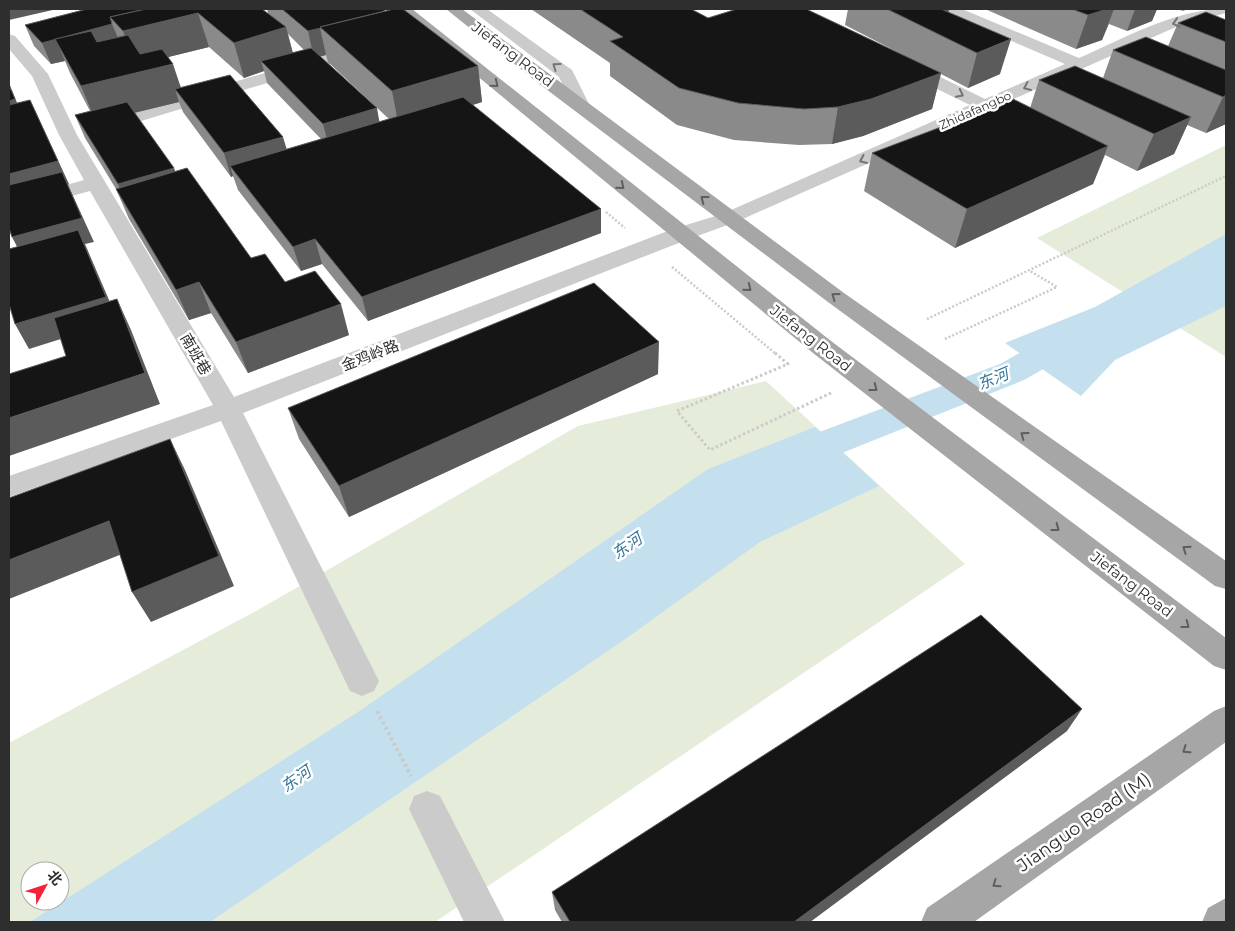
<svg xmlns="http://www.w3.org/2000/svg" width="1235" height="931" viewBox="0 0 1235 931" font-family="Montserrat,'Noto Sans SC',sans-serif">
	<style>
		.green { fill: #e5edda; fill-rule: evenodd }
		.water { fill: #c4e0ee }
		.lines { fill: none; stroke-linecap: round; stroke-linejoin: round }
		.canal { fill: #c4e0ee; fill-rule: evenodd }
		.path-far2 { stroke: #cbcbcb; stroke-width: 2.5; stroke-dasharray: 2 2; stroke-linecap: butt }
		.path-far1 { stroke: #cbcbcb; stroke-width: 3; stroke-dasharray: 2.5 2.5; stroke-linecap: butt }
		.path { stroke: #cbcbcb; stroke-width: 4; stroke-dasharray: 3 3; stroke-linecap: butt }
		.minor { fill: #cbcbcb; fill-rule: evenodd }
		.major { fill: #a6a6a6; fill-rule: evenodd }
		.wall { fill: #8a8a8a; fill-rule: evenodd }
		.shaded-wall { fill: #5b5b5b }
		.building { fill: #151515; stroke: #5b5b5b }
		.oneway { stroke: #757575 }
		.oneway2 { stroke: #5e5e5e }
		.labels { text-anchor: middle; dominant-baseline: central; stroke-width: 5; stroke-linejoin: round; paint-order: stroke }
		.far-street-label { font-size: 12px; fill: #2e2e2e; stroke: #fff }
		.street-label { font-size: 15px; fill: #2e2e2e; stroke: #fff }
		.water-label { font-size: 16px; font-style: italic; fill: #357697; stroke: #fff }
		.near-street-label { font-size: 18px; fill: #2e2e2e; stroke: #fff }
	</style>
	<rect width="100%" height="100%" fill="#fff"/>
	<g class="green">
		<polygon points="1226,145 1226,357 1037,238"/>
		<path d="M 766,381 L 965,564 L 435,922 L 9,922 L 9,743 L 256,611 L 578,426 ZM 30,871 L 60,871 L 60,901 L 30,901 Z"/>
	</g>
	<g class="water">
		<polygon points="1226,234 1226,306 1115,360 1081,396 1005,343 1095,307"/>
		<polygon points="815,427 879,486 760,542 624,640 210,922 30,922 361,710 708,469"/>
	</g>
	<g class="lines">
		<polygon class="canal" points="1077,324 1089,327 1094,335 1089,343 1024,380 797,471 783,475 769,471 764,461 769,451 1000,364 1065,327"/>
		<g class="path-far2">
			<polyline points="606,212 625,228"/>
			<polyline points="672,267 776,354"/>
			<polyline points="927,319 1226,176"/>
			<polyline points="945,339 1057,287 1030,271"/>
		</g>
		<polyline class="path-far1" points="775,353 788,364 677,411 710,450 833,392"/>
		<polyline class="path" points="377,711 411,776"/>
		<g class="minor">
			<polygon points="470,9 487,9 572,70 590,106 587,110 575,110 559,77"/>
			<path d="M 941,9 L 962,9 L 1079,58 C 1125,38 1175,9 1226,9 L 1226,13 L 1176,27 L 736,222 L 689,239 L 243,413 L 374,671 L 379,681 L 374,691 L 362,696 L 350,691 L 221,421 L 9,497 L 9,476 L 213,405 L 90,191 L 9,213 L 9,201 L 84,180 L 59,135 L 32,76 L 9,49 L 9,34 L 15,36 L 48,74 L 77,135 L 234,397 L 673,229 L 722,214 L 970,105 L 898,70 L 896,66 L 898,62 L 910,62 L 985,99 L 1065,64 L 944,12 Z"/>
			<polygon points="364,44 370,46 372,49 370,52 108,131 94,131 92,127 94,123"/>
			<polygon points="427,791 440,796 505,922 464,922 409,809 414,796"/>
		</g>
		<g class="major">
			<polygon points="396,9 412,9 831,341 1226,638 1226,670 1214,666 813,353"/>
			<polygon points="446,9 462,9 844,293 1226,561 1226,589 1215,586 828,302 542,86"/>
			<polygon points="1226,706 1226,742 974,922 921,922 927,908 1214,711"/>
			<polygon points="1226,898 1226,922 1202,922 1208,908"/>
		</g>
	</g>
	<g class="wall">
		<path d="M 87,9 L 268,13 L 267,9 L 382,9 L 478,66 L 482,102 L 473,105 L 601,209 L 601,233 L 368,321 L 322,264 L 301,271 L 238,190 L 233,176 L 231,177 L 183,112 L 179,102 L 134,113 L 175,172 L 251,258 L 285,282 L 349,335 L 248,373 L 211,313 L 189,320 L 129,219 L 116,189 L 85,138 L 75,115 L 90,111 L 70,73 L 65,61 L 51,64 L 34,46 L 25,25 ZM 288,34 L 304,50 L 293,53 ZM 209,47 L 244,78 L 264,71 L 267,83 L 321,139 L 287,149 L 181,88 L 168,57 ZM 326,55 L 328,62 L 389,119 L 379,122 L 320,57 Z"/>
		<polygon points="531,9 691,9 708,18 909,58 845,25 848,9 949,9 949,12 1000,74 968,88 941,74 932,109 863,136 832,144 799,145 734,140 677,125 610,76 610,63"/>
		<polygon points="985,9 1157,9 1152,21 1127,31 1109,24 1102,40 1076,49"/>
		<polygon points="1177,9 1188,9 1183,11"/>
		<polygon points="1226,20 1226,124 1206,133 1187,125 1174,154 1137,171 1105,155 1093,184 955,248 864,191 872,153 1030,108 1039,80 1103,78 1113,50 1168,46 1178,23"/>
		<polygon points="658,374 349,517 299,439 288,408"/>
		<polygon points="1067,731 810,922 562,922 555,910 552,892"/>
	</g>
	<g class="shaded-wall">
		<polygon points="9,9 57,9 9,20"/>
		<polygon points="937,9 949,9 943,36"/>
		<polygon points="1107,9 1114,9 1102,40 1076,49 1088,15"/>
		<polygon points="1135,9 1157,9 1152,21 1127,31"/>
		<polygon points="198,13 209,47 136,65 123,31"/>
		<polygon points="112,24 121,45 56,39"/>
		<polygon points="286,27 295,62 261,61 264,71 244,78 234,43"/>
		<polygon points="320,28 326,55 314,58 308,31"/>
		<polygon points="56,39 65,61 51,64 42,43"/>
		<polygon points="1011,39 1000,74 968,88 977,53"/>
		<polygon points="173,64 185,100 175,89 179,102 96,122 81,86"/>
		<polygon points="478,66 482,102 399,127 392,91"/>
		<polygon points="941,73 932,109 863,136 832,144 838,107"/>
		<polygon points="9,83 22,115 9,118"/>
		<polygon points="1226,95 1226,124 1206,133 1223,97"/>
		<polygon points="30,100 69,184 68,185 94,242 85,244 118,321 29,349 15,324 25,262 12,237 9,200 9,174"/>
		<polygon points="377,108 381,131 329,147 323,124"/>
		<polygon points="1191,117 1174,154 1137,171 1154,134"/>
		<polygon points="283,137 290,160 230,166 233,176 231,177 224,153"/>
		<polygon points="1108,146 1093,184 955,248 967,209"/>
		<polygon points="174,168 183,192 128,208 118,184"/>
		<polygon points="601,209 601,233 368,321 362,297"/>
		<polygon points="315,239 322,264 301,271 293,247"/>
		<polygon points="199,282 211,313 189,320 176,290"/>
		<polygon points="117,299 131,330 160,404 9,456 9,418 145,373"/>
		<polygon points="341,304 349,335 248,373 236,342"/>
		<polygon points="659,342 658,374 349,517 339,486"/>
		<polygon points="170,439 185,470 234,586 151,622 132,592"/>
		<polygon points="109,521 127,552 9,599 9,560"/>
		<polygon points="1082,709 1067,731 810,922 794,922"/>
	</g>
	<g class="building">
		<polygon points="87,9 146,9 110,17 112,24 42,43 25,25"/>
		<polygon points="146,9 262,9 286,27 234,43 198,13 123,31 110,17"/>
		<polygon points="282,9 382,9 385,11 320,27 321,28 308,31"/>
		<polygon points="394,9 403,9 478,66 392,91 320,27"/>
		<polygon points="580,9 691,9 708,18 737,9 806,9 941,73 871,99 838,107 804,109 738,103 679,88 610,41 623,37"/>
		<polygon points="887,9 941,9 1011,39 977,53"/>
		<polygon points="1072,9 1107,9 1088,15"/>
		<polygon points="1206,12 1226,20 1226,42 1178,23"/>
		<polygon points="91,31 97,42 128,35 140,54 162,49 173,64 81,86 55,39"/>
		<polygon points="1146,37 1226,70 1226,95 1223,97 1113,50"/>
		<polygon points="311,48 377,108 323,124 261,61"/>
		<polygon points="1075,66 1191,117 1154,134 1039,80"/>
		<polygon points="230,75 283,137 224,153 175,89"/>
		<polygon points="9,85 15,99 9,101"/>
		<polygon points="463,97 601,209 362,297 315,239 293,247 230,166"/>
		<polygon points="1011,98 1108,146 967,209 872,153 941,127"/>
		<polygon points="30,100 58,161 9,174 9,105"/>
		<polygon points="127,102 174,168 118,184 75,115"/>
		<polygon points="187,168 251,258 265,254 285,282 315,271 341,304 236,342 199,282 176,290 116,189"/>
		<polygon points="62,172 82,218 12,237 9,228 9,185"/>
		<polygon points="78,230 106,297 15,324 9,304 9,249"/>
		<polygon points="594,283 659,342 339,486 288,408"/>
		<polygon points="117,299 145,373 9,418 9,374 66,356 54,318"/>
		<polygon points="170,439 219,556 132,592 109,521 9,560 9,498"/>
		<polygon points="981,615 1082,709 794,922 570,922 552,892"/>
	</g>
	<defs><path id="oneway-chevron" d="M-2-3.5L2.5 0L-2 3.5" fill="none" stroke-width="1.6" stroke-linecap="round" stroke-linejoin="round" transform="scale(1.25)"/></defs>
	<g class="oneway">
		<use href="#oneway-chevron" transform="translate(1176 23) rotate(163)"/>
		<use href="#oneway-chevron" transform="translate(556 66) rotate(-144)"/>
		<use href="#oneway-chevron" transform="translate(1027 87) rotate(156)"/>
		<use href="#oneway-chevron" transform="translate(960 94) rotate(27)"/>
		<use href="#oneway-chevron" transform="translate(863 160) rotate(156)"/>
	</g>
	<g class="oneway2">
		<use href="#oneway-chevron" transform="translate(495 84) rotate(39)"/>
		<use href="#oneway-chevron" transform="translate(621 186) rotate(39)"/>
		<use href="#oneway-chevron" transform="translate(704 199) rotate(-143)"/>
		<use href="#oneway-chevron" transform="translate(748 288) rotate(39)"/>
		<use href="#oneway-chevron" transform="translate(835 296) rotate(-144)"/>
		<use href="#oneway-chevron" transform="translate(874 388) rotate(38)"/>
		<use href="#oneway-chevron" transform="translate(1024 435) rotate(-144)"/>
		<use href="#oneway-chevron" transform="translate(1056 528) rotate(37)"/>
		<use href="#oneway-chevron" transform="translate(1186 549) rotate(-145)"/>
		<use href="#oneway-chevron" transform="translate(1186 625) rotate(37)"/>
		<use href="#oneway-chevron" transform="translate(1186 750) rotate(145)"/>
		<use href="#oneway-chevron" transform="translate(996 884) rotate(145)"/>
	</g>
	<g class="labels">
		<g class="far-street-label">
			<text transform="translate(975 110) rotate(-24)">Zhidafangbo</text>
		</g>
		<g class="street-label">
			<text transform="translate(513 54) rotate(37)">Jiefang Road</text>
			<text transform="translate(811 338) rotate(38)">Jiefang Road</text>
			<text transform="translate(196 354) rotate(60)">南班巷</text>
			<text transform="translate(370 355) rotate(-21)">金鸡岭路</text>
			<text transform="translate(1132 584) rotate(37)">Jiefang Road</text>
		</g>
		<g class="water-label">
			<text transform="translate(993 379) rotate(-22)">东河</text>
			<text transform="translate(627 546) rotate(-35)">东河</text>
			<text transform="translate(296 779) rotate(-35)">东河</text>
		</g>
		<g class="near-street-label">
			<text transform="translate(1084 822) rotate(-35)">Jianguo Road (M)</text>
		</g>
	</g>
	<rect width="1235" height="931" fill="none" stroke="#2e2e2e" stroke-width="20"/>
	<g transform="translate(45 886) rotate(50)"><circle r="24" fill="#ffffff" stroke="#ababab"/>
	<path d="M0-4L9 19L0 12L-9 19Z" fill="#f4213b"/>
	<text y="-8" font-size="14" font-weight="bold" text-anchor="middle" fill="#2e2e2e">北</text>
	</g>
</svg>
